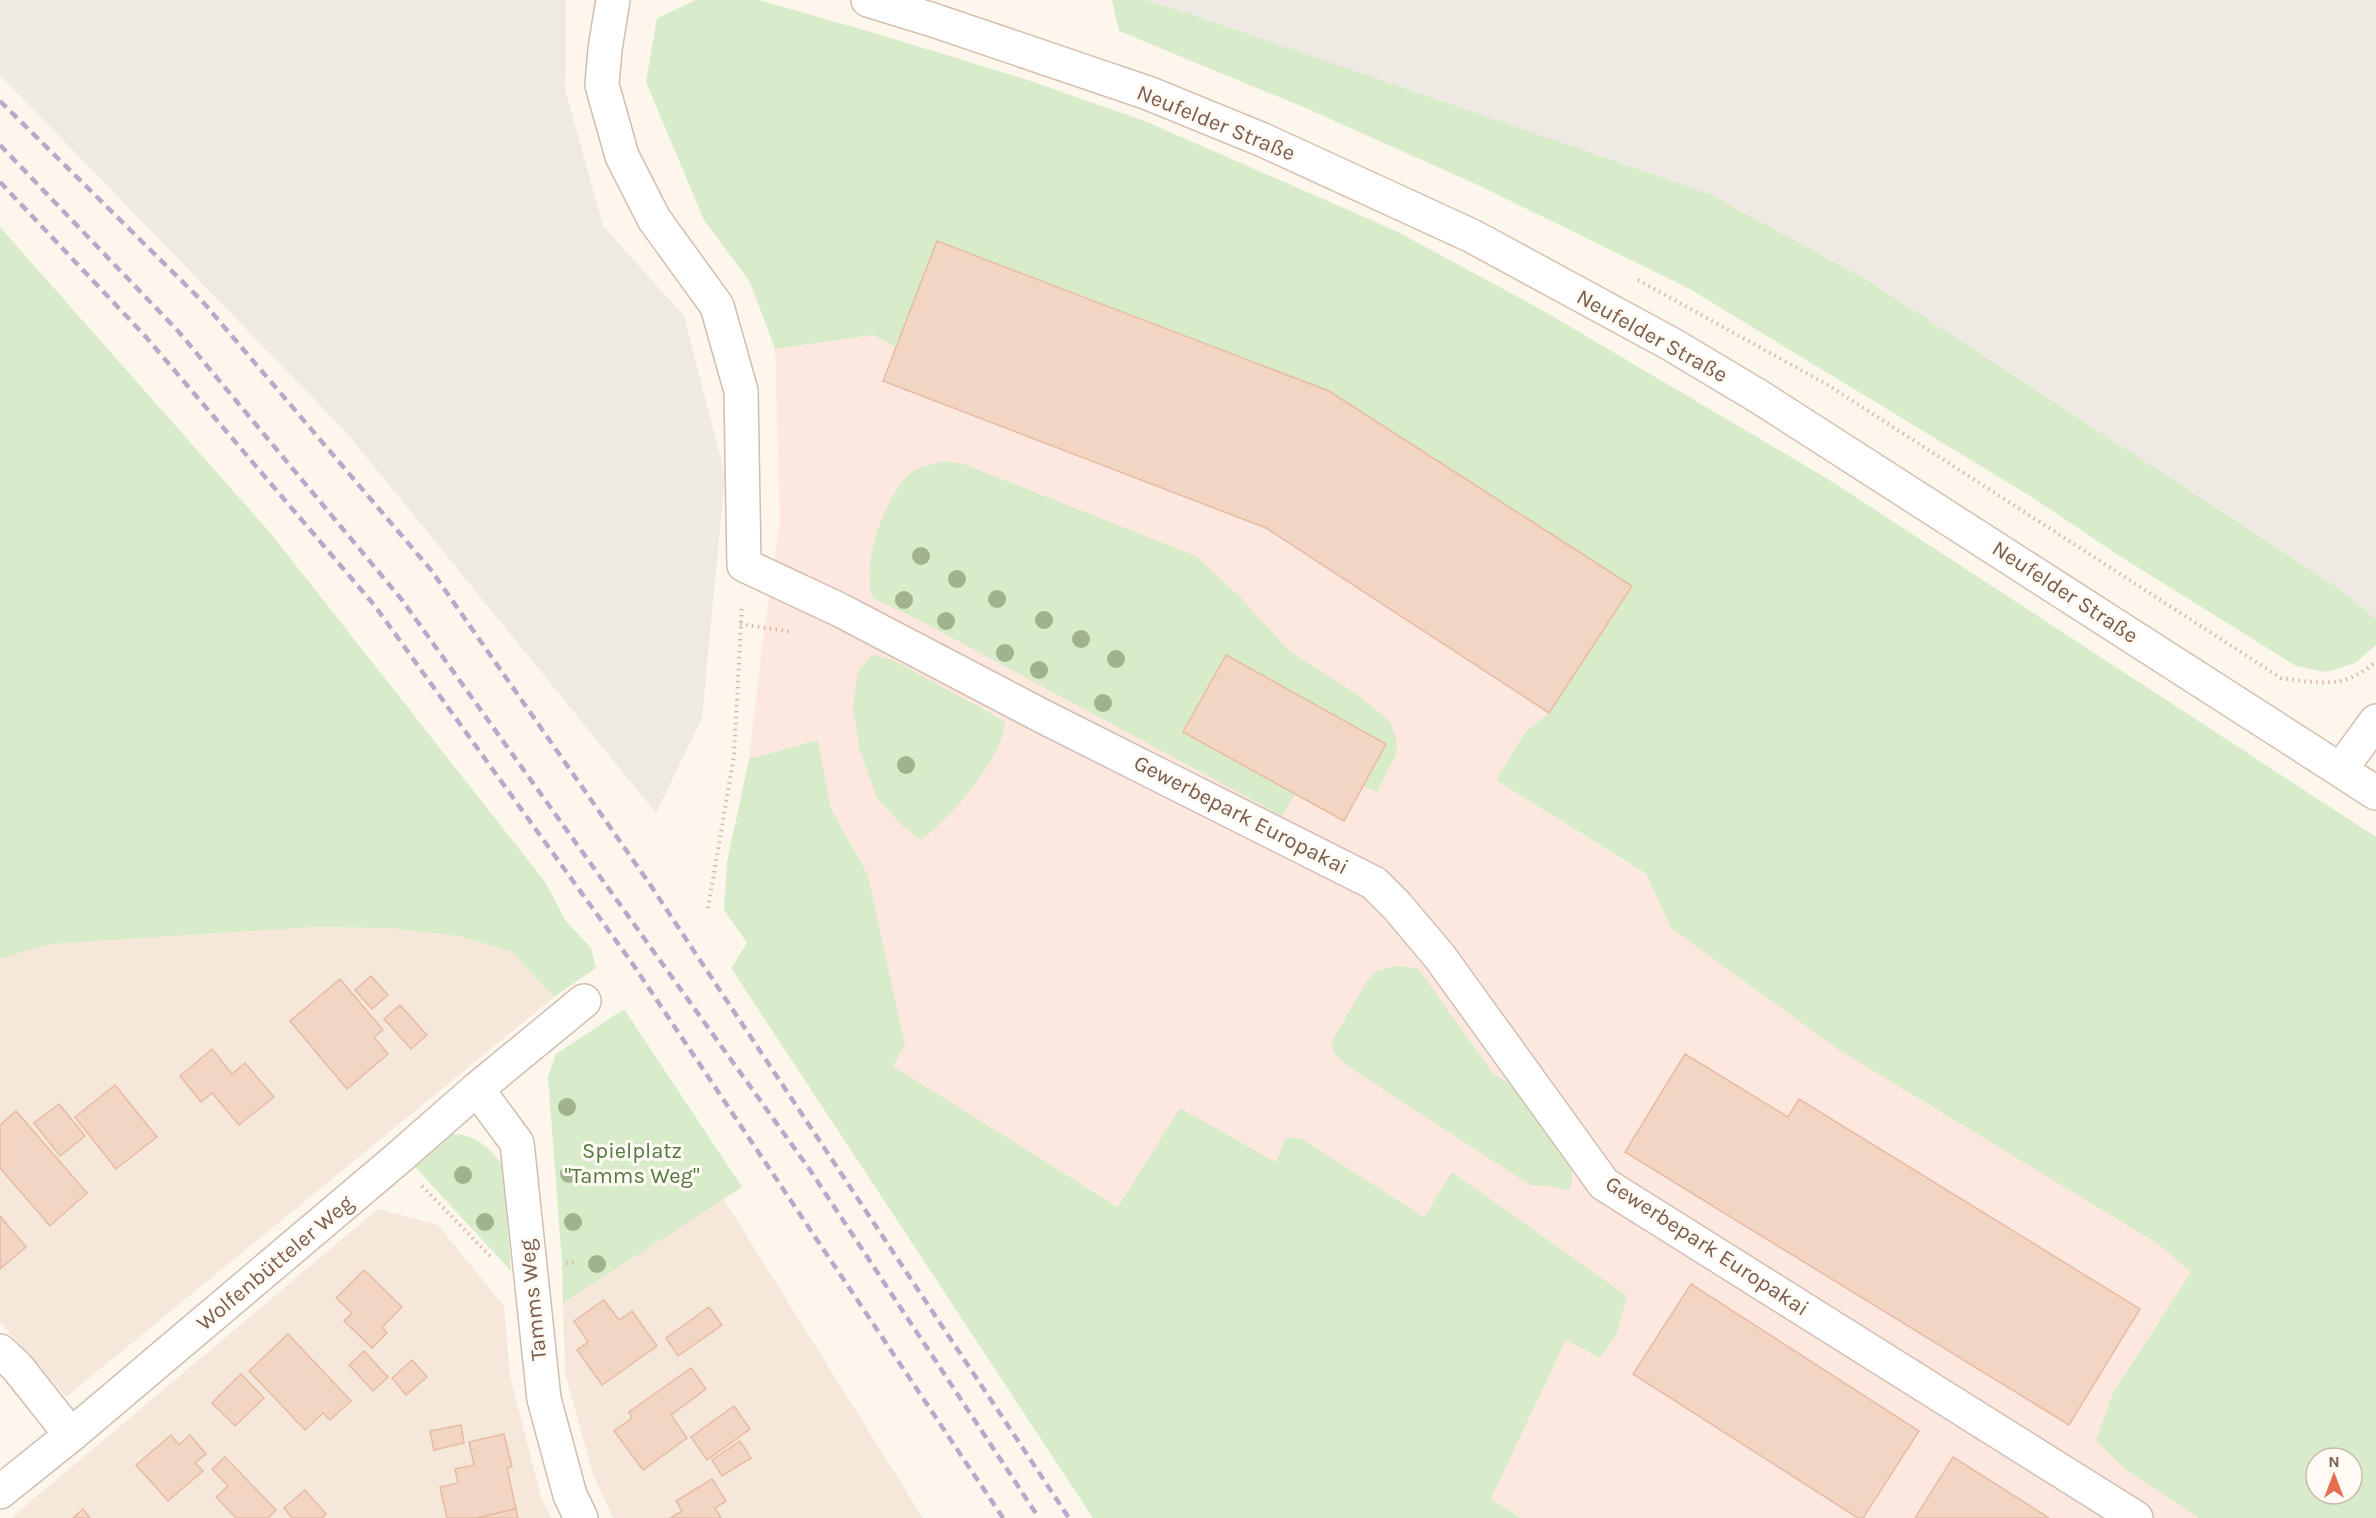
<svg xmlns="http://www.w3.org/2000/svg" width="2376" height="1518" viewBox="0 0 2376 1518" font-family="Karla,sans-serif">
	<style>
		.residential { fill: #f5e8da }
		.commercial { fill: #fde8e0 }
		.industrial { fill: #efe9e4 }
		.green { fill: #d8ecc9; fill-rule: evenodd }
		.building { fill: #f3d5c3; stroke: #e6bba3; stroke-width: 1.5 }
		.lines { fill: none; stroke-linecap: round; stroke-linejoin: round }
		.street-casing { stroke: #d1beb0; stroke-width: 36 }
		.secondary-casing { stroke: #d6c0b0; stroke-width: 36 }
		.path { stroke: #d9b8a5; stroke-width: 4; stroke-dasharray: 1.5 4.5; stroke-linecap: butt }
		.street { stroke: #fff; stroke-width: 33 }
		.secondary { stroke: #fff; stroke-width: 33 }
		.rail { stroke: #b9a8c9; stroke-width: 4.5; stroke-dasharray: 9 6; stroke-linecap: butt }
		.tree { fill: #a0b28e }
		.labels { text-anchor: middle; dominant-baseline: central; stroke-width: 6; stroke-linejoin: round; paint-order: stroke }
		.street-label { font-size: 22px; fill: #7a5c4d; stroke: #fffaf3 }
		.park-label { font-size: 22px; fill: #537a41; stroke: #fffaf3 }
	</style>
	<rect width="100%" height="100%" fill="#fdf6ec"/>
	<g class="residential">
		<polygon points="315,927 388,928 458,936 511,951 554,997 66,1397 0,1322 0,959 50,944"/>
		<polygon points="723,1198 923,1518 613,1518 593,1474 565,1373 563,1303"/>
		<polygon points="378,1209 438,1225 504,1306 510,1376 541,1497 551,1518 11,1518"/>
	</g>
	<polygon class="commercial" points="937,241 1329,391 1632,586 1549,713 1525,732 1496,780 1646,875 1671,928 2158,1244 2191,1272 2113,1393 2125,1469 2199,1518 1521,1518 1491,1499 1566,1340 1600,1358 1453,1173 1424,1217 1302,1139 1276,1162 1181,1109 1119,1207 892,1066 905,1045 868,875 831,809 818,740 749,759 763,639 780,523 775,349 873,335"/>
	<g class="industrial">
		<polygon points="0,0 566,0 565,89 603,226 684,316 725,475 702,718 656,813 346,432 0,75"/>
		<polygon points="1145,0 2376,0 2376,619 2337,587 1869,281 1710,194"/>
	</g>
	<g class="green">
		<path d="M 696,0 L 759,0 L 881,35 L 1028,80 L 1147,122 L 1396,231 L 1542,310 L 1828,479 L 2376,837 L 2376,1518 L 2199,1518 L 2125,1469 L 2096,1441 L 2113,1393 L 2191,1272 L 2158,1244 L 1839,1050 L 1671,928 L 1646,874 L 1496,780 L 1525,732 L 1549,713 L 1632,586 L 1329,391 L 938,241 L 896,347 L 873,335 L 775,349 L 750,282 L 704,220 L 646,82 L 657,18 ZM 2316,1458 L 2352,1458 L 2352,1494 L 2316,1494 Z"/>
		<polygon points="1112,0 1145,0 1187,13 1710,194 1869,281 2337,587 2376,619 2376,645 2355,663 2326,672 2296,666 2118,555 2030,496 1688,288 1480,186 1308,109 1119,31"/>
		<polygon points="0,227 272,535 546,883 565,920 591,948 596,968 554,997 511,951 458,936 388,928 315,927 50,944 0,959"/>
		<path d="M 944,461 L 964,464 L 1196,556 L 1242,599 L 1288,650 L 1358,695 L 1390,722 L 1396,738 L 1397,752 L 1377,792 L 1363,786 L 1386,744 L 1226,655 L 1183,732 L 1295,794 L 1282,816 L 919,620 L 873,598 C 860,564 885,494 913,471 C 920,466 935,464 944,461 Z"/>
		<path d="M 872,655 L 891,659 L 1005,721 C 1005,756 949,820 920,840 L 902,825 L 877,798 L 859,748 L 853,705 L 858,672 Z"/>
		<polygon points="818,740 831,809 868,875 905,1045 893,1066 1118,1207 1180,1108 1276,1162 1286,1137 1302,1139 1424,1217 1452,1172 1627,1296 1617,1333 1600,1358 1566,1340 1491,1499 1521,1518 1093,1518 731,968 747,943 724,910 727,862 749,759"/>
		<polygon points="1394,966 1418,968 1494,1075 1513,1085 1572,1167 1572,1181 1569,1191 1550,1186 1530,1185 1349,1067 1333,1052 1332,1041 1367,981 1376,971"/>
		<polygon points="624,1009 742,1187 563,1303 562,1263 548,1077 556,1054"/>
		<path d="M 453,1134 C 475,1134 490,1148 503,1166 L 511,1271 L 415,1167 Z"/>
	</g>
	<g class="building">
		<polygon points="937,241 1329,391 1632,586 1549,713 1266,528 883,381"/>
		<polygon points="1226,655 1386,744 1344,821 1183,732"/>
		<polygon points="371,976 388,995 372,1009 355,990"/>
		<polygon points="340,979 383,1030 374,1037 388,1054 347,1089 290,1021"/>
		<polygon points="400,1005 427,1035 411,1049 384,1019"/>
		<polygon points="212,1049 232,1074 245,1063 274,1097 239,1125 212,1093 201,1102 180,1076"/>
		<polygon points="1685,1054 1788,1117 1799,1099 2140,1309 2069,1425 1625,1152"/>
		<polygon points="115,1085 157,1137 116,1169 75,1117"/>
		<polygon points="59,1104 85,1136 60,1156 34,1123"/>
		<polygon points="16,1111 87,1193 50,1226 0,1168 0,1125"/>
		<polygon points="0,1216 26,1247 0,1269"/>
		<polygon points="364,1270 402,1307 382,1327 387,1333 372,1348 344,1321 352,1313 336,1298"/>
		<polygon points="1691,1284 1919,1431 1863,1518 1858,1518 1633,1374"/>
		<polygon points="604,1300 619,1320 632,1311 657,1346 602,1385 577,1350 588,1342 574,1321"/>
		<polygon points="709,1307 722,1325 678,1356 666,1338"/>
		<polygon points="288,1334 351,1401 330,1420 323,1413 305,1430 249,1371"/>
		<polygon points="364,1351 388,1377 373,1391 349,1365"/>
		<polygon points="412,1360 427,1377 406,1395 392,1378"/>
		<polygon points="691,1368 706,1389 671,1415 687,1438 643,1470 614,1431 632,1418 629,1412"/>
		<polygon points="241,1374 264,1398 235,1426 212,1403"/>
		<polygon points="734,1406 750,1429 707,1460 691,1437"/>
		<polygon points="461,1425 464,1443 434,1450 430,1431"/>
		<polygon points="504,1434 512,1467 507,1468 516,1509 476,1518 447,1518 440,1487 458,1483 455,1469 474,1465 469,1442"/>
		<polygon points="171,1435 179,1445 190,1435 206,1454 195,1463 203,1471 168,1501 136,1465"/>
		<polygon points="740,1441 751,1458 722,1476 712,1460"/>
		<polygon points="225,1457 276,1510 268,1518 236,1518 216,1497 228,1486 212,1469"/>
		<polygon points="1953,1457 2049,1518 1915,1518"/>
		<polygon points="712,1479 726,1501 715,1508 721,1518 670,1518 682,1511 676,1501"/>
		<polygon points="305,1490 326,1514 322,1518 292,1518 284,1508"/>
		<polygon points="83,1509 90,1518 73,1518"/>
		<polygon points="516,1509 518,1518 476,1518"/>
	</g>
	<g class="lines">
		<defs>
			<g id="street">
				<polyline points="613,0 605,49 602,85 622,156 654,219 717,306 741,391 744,565 840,610 1040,715 1374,883 1397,906 1440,957 1604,1184 2136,1518"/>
				<polyline points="2341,769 2376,721"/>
				<polyline points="477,1089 517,1143 544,1399 570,1495 581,1518"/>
				<polyline points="0,1351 17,1367 71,1435 396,1160 477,1089 584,1001"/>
				<polyline points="0,1492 71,1435"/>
			</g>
			<polyline id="secondary" points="868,0 933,20 1148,93 1263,140 1472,236 1671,344 1758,396 2376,793"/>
		</defs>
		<use href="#street" class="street-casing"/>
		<use href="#secondary" class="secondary-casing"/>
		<g class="path">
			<path d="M 1638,280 L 1828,385 L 2281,678 C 2319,683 2345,690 2376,661"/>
			<polyline points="740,624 793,632"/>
			<polyline points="708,908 734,756 742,605"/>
			<polyline points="422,1186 490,1256"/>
			<polyline points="566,1263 578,1263"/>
		</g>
		<use href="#street" class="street"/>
		<use href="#secondary" class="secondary"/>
		<g class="rail">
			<polyline points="0,101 203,302 431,570 649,883 1069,1518"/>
			<polyline points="0,145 178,331 402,600 810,1170 1039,1518"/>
			<polyline points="0,182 146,337 375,606 632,963 1003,1518"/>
		</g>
	</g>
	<g class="tree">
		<circle cx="921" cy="556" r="9"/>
		<circle cx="957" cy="579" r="9"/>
		<circle cx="997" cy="599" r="9"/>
		<circle cx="904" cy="600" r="9"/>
		<circle cx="1044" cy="620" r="9"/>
		<circle cx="946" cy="621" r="9"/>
		<circle cx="1081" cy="639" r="9"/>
		<circle cx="1005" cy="653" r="9"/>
		<circle cx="1116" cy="659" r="9"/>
		<circle cx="1039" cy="670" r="9"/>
		<circle cx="1103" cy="703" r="9"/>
		<circle cx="906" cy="765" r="9"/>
		<circle cx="567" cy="1107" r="9"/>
		<circle cx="569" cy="1174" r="9"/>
		<circle cx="463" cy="1175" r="9"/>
		<circle cx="485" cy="1222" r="9"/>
		<circle cx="573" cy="1222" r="9"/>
		<circle cx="597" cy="1264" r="9"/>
	</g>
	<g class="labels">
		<g class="street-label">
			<text transform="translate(1216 123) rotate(22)">Neufelder Straße</text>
			<text transform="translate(1652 336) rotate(29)">Neufelder Straße</text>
			<text transform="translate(2065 592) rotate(33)">Neufelder Straße</text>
			<text transform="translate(1241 815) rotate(27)">Gewerbepark Europakai</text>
			<text transform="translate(1707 1246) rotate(33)">Gewerbepark Europakai</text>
			<text transform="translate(275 1263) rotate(-40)">Wolfenbütteler Weg</text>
			<text transform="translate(533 1300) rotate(-96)">Tamms Weg</text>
		</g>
		<g class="park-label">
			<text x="632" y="1151">Spielplatz<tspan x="632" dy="25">"Tamms Weg"</tspan></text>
		</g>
	</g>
	<g transform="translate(2334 1476)"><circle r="28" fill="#fffaf3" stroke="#cabbb1" stroke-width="1.5"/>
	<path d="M0-4.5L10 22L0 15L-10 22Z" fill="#e76f51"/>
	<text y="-9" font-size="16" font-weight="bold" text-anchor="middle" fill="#7a5c4d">N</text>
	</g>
</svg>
